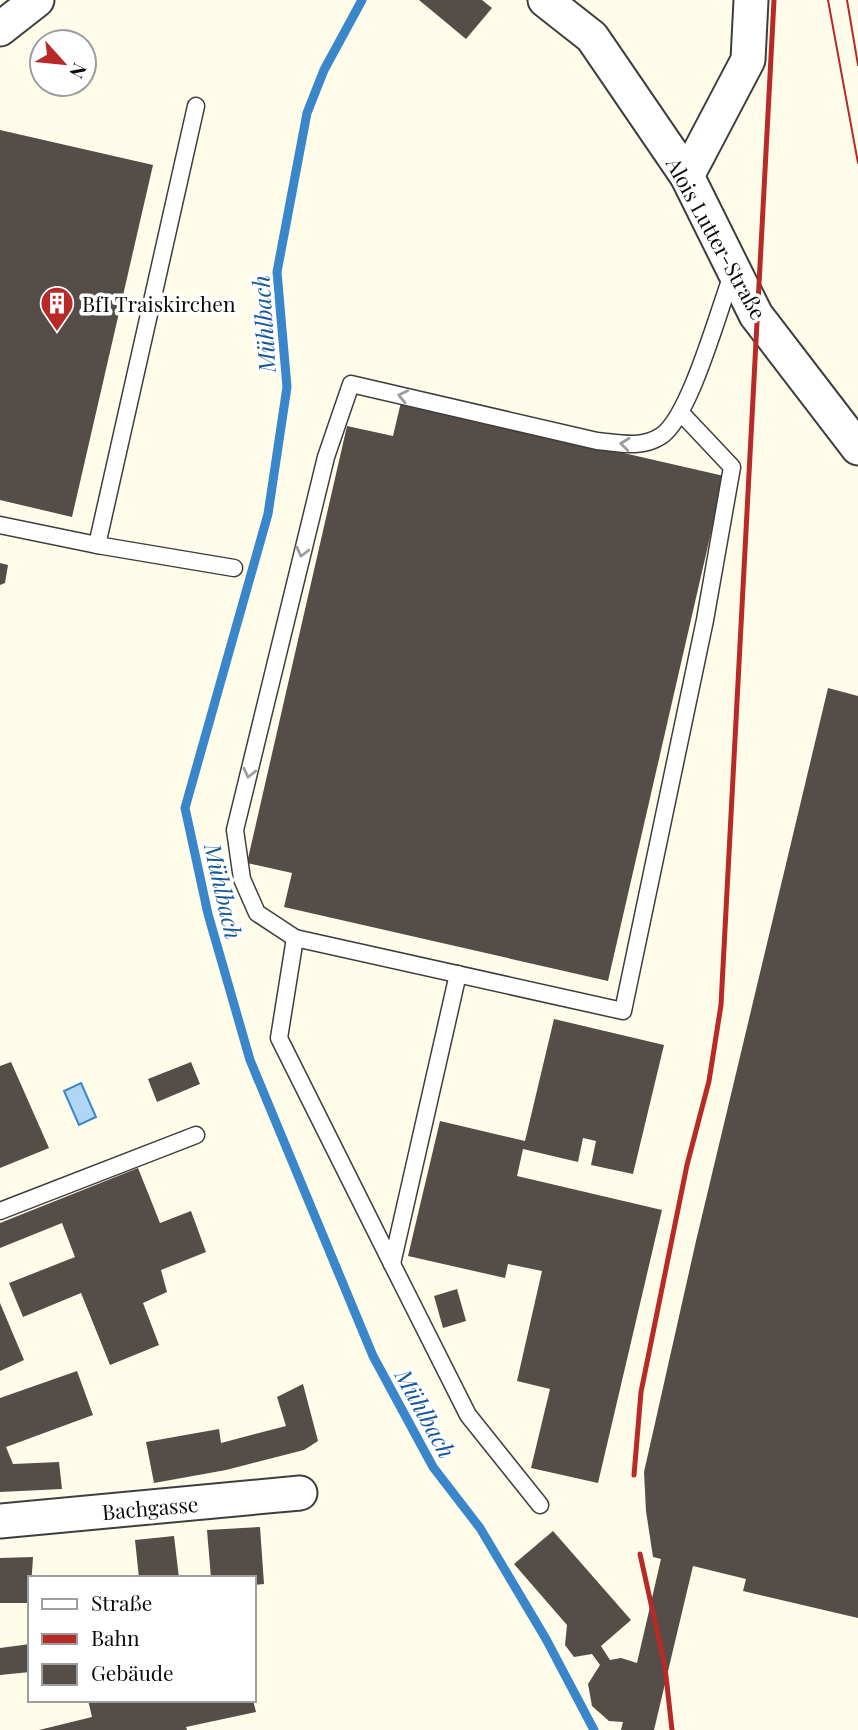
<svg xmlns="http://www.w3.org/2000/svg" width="858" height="1730" viewBox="0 0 858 1730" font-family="'Playfair Display',serif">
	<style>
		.water { fill: #b0d6f5; stroke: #3986ca; stroke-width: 2 }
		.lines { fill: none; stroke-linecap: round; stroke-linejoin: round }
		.stream { stroke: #3986ca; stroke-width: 9 }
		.building { fill: #544d48 }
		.lane-casing { stroke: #3e3e3e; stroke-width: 19 }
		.street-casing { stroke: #3e3e3e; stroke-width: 37 }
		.lane { stroke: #fff; stroke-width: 16 }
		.street { stroke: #fff; stroke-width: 33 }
		.tram { stroke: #b82a27; stroke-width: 2 }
		.rail { stroke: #b82a27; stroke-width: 5 }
		.oneway { stroke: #9d9d9d }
		.labels { text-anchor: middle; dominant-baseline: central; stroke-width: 7; stroke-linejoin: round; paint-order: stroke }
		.street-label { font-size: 21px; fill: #0b0b0b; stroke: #fff }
		.poi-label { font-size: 21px; fill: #0b0b0b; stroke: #fff; text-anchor: start }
		.water-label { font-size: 23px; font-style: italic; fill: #18589a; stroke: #fff }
	</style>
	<rect width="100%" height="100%" fill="#fffcea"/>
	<polygon class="water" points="81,1083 96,1117 79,1125 64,1091"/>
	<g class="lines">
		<polyline class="stream" points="362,0 324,70 307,113 277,272 287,387 268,514 185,808 208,914 250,1060 373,1356 433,1467 480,1528 546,1639 594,1730"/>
	</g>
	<g class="building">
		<polygon points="419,0 482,0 492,8 466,39"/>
		<polygon points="0,130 153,165 72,517 0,500"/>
		<polygon points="401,402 724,476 608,981 284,907 292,873 247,863 347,426 393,436"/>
		<polygon points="0,563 8,565 5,583 0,585"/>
		<polygon points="828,688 858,696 858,1618 743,1591 746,1579 693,1566 654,1730 621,1730 623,1722 609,1721 592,1706 588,1684 600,1665 592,1654 574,1657 565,1645 567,1625 514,1564 553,1531 631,1620 601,1646 610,1660 621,1658 637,1663 661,1559 653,1557 646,1511 644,1472 696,1241"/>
		<polygon points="554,1019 664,1045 633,1174 591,1165 596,1141 583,1138 578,1162 523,1149 517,1176 662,1210 598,1483 531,1468 550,1389 517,1381 542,1271 508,1264 505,1278 408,1256 440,1121 525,1141"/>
		<polygon points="11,1062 49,1148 0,1168 0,1066"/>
		<polygon points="191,1062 200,1084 157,1102 148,1079"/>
		<polygon points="138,1168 160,1223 191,1211 206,1252 161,1270 167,1292 143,1303 159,1345 110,1365 81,1293 23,1317 9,1283 75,1257 62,1223 0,1248 0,1223"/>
		<polygon points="457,1289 466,1321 443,1328 434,1296"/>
		<polygon points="0,1303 24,1360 0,1371"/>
		<polygon points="77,1371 93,1415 6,1447 13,1464 59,1462 62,1489 0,1492 0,1398"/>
		<polygon points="303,1384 318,1441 304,1450 226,1470 154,1483 146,1442 219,1429 221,1443 286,1426 277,1397"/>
		<polygon points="260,1527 264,1584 254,1585 254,1578 211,1578 207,1530"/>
		<polygon points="174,1536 179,1578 139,1578 135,1540"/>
		<polygon points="33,1557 30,1603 0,1603 0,1558"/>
		<polygon points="30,1644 30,1672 0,1675 0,1648"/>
		<polygon points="88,1700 253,1700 256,1712 186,1727 187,1730 39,1730 92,1717"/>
	</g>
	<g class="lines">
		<defs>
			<g id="lane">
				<path d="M 682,414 L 732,467 L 705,620 L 623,1011 L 295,938 L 257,913 L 242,879 L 235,830 L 326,457 L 351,384 L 597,441 C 619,443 641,449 661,436 C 690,417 719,309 733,272"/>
				<polyline points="0,525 97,545 196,106"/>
				<polyline points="97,545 234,568"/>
				<polyline points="295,938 279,1038 392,1264 458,974"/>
				<polyline points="0,1211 196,1135"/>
				<polyline points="392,1264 468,1415 540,1505"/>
			</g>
			<g id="street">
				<polyline points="545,0 592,37 687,176 756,315 858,448"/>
				<polyline points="0,29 37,0"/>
				<polyline points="687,176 748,60 751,0"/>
				<polyline points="0,1521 300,1493"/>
			</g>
		</defs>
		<use href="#lane" class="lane-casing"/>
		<use href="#street" class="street-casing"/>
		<use href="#lane" class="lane"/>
		<use href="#street" class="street"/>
		<g class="tram">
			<polyline points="828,0 858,163"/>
			<polyline points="847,0 858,65"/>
		</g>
		<g class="rail">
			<polyline points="634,1475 641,1392 687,1165 709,1081 721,1005 774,0"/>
			<polyline points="640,1554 665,1667 672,1730"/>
		</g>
	</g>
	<defs><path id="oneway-chevron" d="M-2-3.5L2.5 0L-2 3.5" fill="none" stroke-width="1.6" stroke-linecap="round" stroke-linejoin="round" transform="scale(1.75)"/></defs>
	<g class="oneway">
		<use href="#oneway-chevron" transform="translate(403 396) rotate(-167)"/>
		<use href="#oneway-chevron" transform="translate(625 444) rotate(-174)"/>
		<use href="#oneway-chevron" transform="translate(302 552) rotate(104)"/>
		<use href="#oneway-chevron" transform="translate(249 773) rotate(103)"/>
	</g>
	<defs>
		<symbol id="building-pin" viewBox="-11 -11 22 30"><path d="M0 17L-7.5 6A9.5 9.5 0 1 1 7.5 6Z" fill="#b82a27" stroke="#fff"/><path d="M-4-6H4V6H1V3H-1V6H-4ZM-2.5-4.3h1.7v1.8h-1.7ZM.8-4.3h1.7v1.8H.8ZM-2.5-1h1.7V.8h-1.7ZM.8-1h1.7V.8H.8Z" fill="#fff"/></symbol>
	</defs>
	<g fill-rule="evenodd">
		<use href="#building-pin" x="38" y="284" width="38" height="52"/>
	</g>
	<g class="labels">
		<g class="street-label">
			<text transform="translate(717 238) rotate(61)">Alois Lutter-Straße</text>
			<text transform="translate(150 1507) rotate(-5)">Bachgasse</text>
		</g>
		<g class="poi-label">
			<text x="82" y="303">BfI Traiskirchen</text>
		</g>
		<g class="water-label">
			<text transform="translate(263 324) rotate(-94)">Mühlbach</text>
			<text transform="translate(224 891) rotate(77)">Mühlbach</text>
			<text transform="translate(426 1413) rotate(61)">Mühlbach</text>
		</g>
	</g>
	<rect x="28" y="1576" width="228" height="126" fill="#ffffff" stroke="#9d9d9d" stroke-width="2"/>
	<rect x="42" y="1599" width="35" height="10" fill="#ffffff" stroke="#9d9d9d" stroke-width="2"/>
	<text x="91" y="1611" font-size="21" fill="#0b0b0b">Straße</text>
	<rect x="42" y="1634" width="35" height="10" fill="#b82a27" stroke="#9d9d9d" stroke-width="2"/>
	<text x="91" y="1646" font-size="21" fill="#0b0b0b">Bahn</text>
	<rect x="42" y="1664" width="35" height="21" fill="#544d48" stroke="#9d9d9d" stroke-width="2"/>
	<text x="91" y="1681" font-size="21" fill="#0b0b0b">Gebäude</text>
	<g transform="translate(63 63) rotate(117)"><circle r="33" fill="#ffffff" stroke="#9d9d9d" stroke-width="2"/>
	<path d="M0-5L12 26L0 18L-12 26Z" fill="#b82a27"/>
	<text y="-10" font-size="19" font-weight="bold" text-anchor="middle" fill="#0b0b0b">N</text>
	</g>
</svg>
